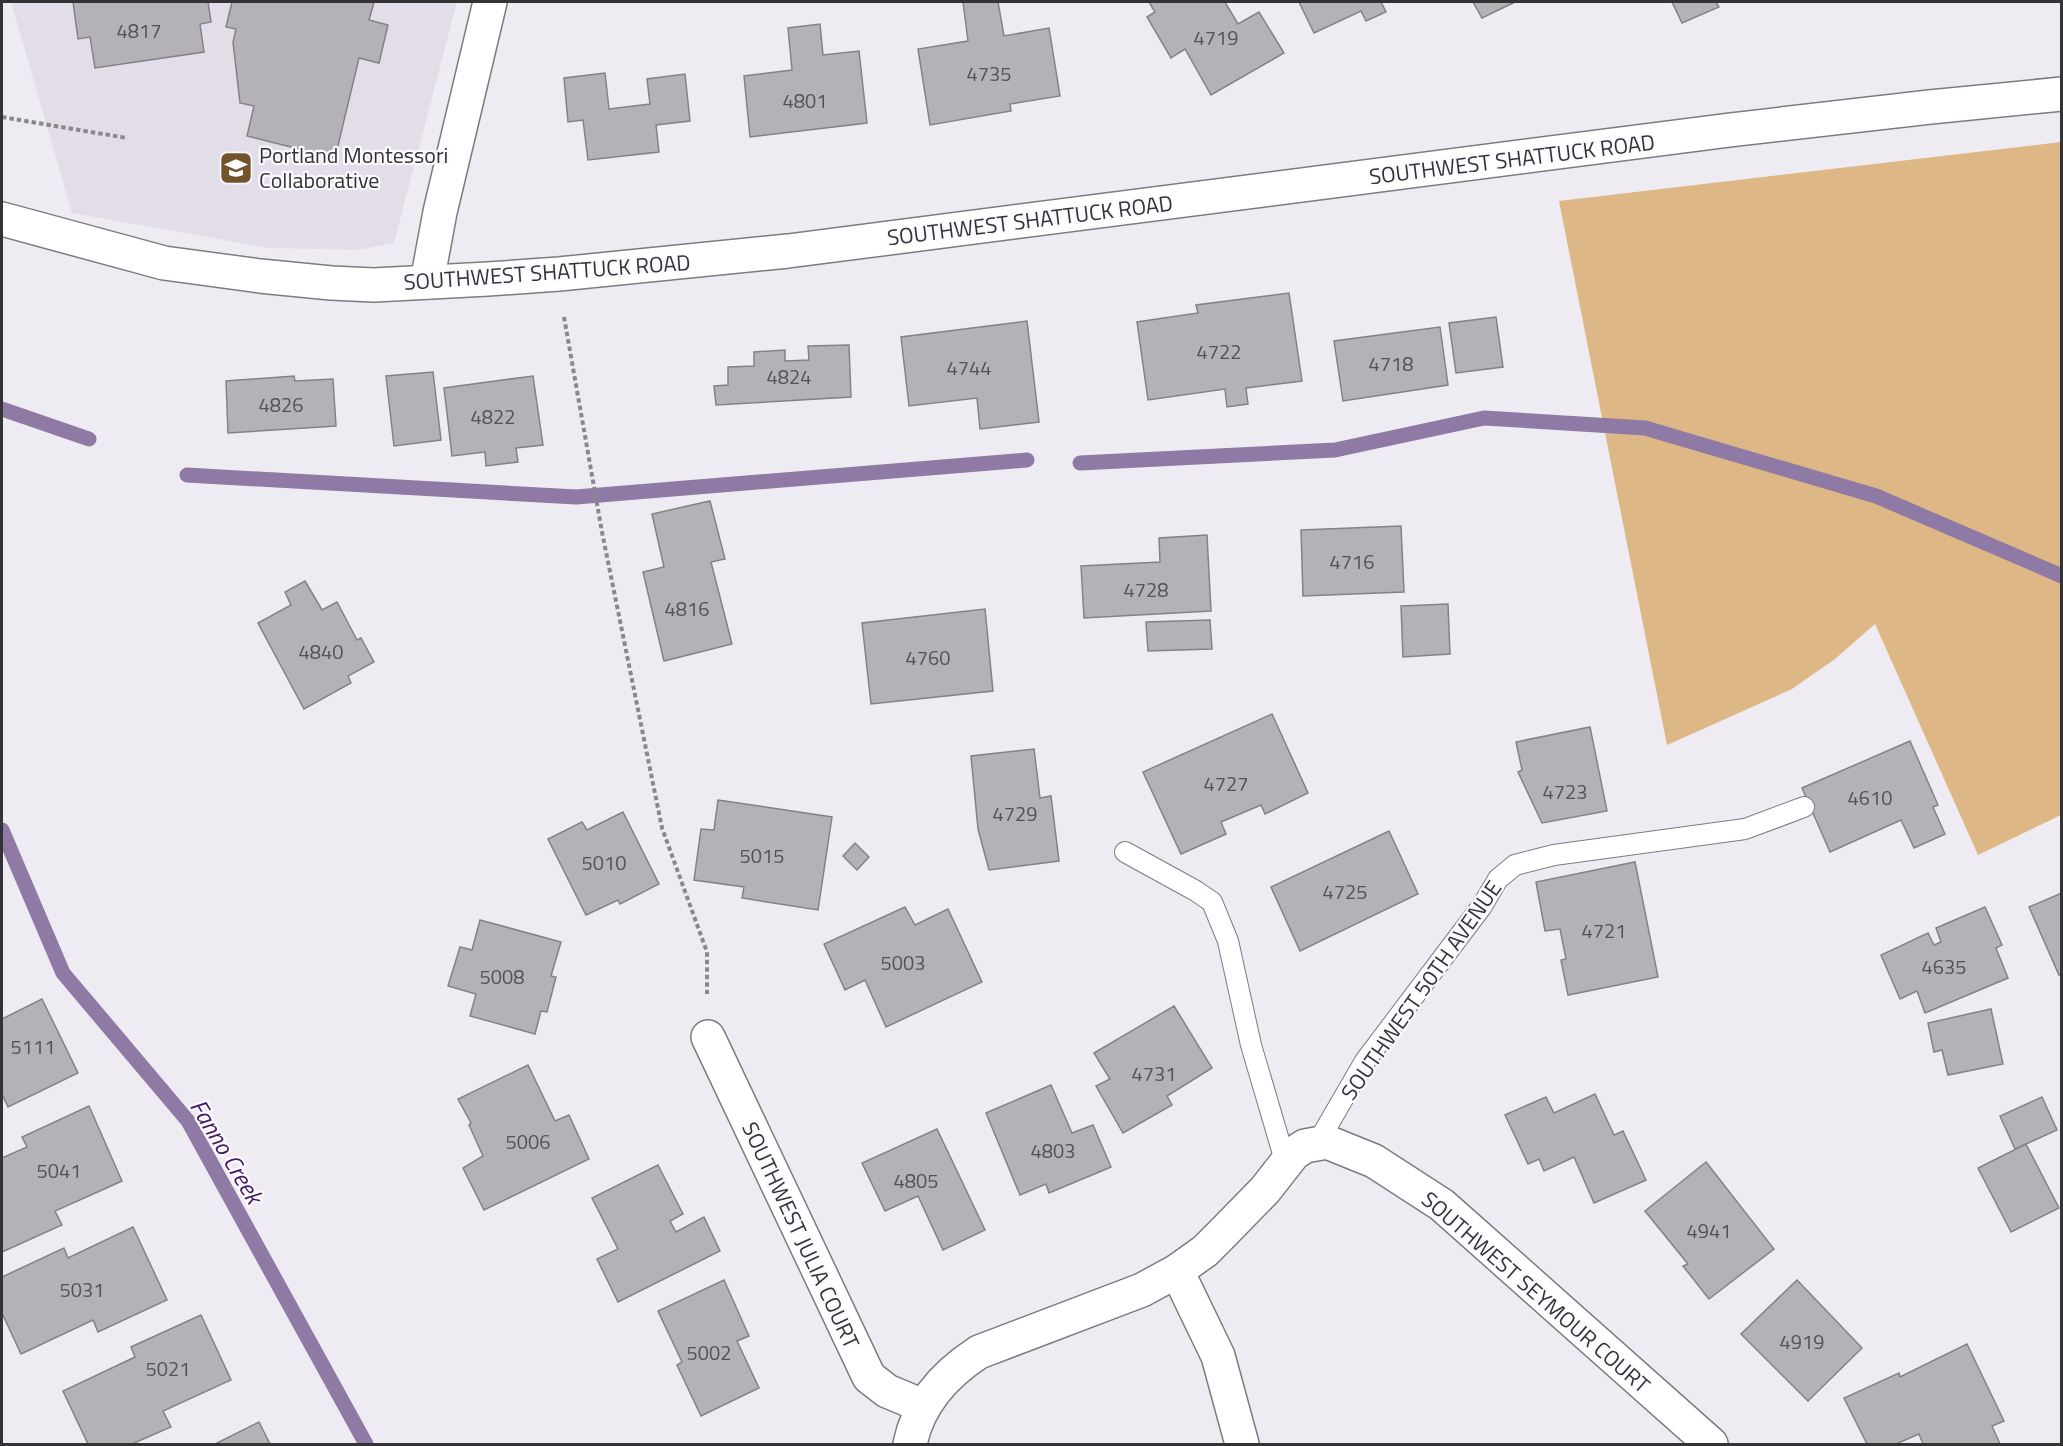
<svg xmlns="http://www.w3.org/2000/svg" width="2063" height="1446" viewBox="0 0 2063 1446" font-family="'Titillium Web',sans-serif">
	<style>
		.built { fill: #e3ddea }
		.green { fill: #ddb786 }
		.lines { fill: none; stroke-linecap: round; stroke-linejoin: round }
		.stream { stroke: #8f79a5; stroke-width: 15 }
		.building { fill: #b4b1b7; stroke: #848287; stroke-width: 1.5 }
		.service-casing { stroke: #7d7b80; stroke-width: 22 }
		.minor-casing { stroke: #7d7b80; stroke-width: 36 }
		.tertiary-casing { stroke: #7d7b80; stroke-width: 36 }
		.path { stroke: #89888b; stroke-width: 4; stroke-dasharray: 4.5 3; stroke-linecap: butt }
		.service { stroke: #fff; stroke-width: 20 }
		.minor { stroke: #fff; stroke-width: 33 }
		.tertiary { stroke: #fff; stroke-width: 33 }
		.labels { text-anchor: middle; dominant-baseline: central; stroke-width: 4.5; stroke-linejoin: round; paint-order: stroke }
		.number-label { font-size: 20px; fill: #535255 }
		.poi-label { font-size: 22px; fill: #333234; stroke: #fcf9ff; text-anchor: start }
		.street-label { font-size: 22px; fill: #333234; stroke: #fcf9ff }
		.water-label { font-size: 24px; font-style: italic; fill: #41175f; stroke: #fcf9ff }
	</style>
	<rect width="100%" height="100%" fill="#eeecf2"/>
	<polygon class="built" points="11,2 457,2 394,243 358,250 268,248 72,213"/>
	<polygon class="green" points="2061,142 2061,815 1978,855 1875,624 1835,659 1792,689 1667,745 1559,201"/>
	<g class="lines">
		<g class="stream">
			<polyline points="2,409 89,439"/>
			<polyline points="1080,463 1335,450 1484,418 1645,428 1876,496 2062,576"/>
			<polyline points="187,475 576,497 1027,460"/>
			<polyline points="2,830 63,973 188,1121 366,1444"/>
		</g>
	</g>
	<g class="building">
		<polygon points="73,2 208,2 211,22 200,24 204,52 95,68 90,37 78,39"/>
		<polygon points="232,2 374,2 369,20 388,25 379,63 359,58 335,158 247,136 254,106 240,103 233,42 236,29 226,27"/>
		<polygon points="963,2 998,2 1004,36 1049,28 1060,96 1010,104 1011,111 930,125 918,49 968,41"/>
		<polygon points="1149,2 1225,2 1238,24 1259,12 1284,53 1211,95 1185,49 1171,58 1147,17 1155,12"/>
		<polygon points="1299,2 1381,2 1386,12 1366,21 1361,11 1314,33"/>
		<polygon points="1473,2 1515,2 1482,18"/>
		<polygon points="1672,2 1716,2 1719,7 1682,23"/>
		<polygon points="820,24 823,55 859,51 867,123 750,137 744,76 792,70 788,28"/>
		<polygon points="605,73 609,109 650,104 647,79 685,74 690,121 656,125 659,152 588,160 583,120 568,122 564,78"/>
		<polygon points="1289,293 1302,381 1246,388 1248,404 1227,407 1225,389 1148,400 1137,322 1198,313 1196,305"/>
		<polygon points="1496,317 1503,367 1456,373 1449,323"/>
		<polygon points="1027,321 1039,422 980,429 977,398 909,406 901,337"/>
		<polygon points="1440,327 1448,385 1343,401 1334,341"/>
		<polygon points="849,345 851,397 716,405 714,386 728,385 728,367 754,366 754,352 785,350 785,361 809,360 808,346"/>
		<polygon points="433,372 441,440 394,446 386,376"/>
		<polygon points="294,376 295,381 333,379 336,426 228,433 226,381"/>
		<polygon points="533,376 543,445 516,448 518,462 486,466 485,452 452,456 444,388"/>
		<polygon points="710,501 725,559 711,562 732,644 664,661 643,572 664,567 652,514"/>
		<polygon points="1401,526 1404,592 1303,596 1301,530"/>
		<polygon points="1207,535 1211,611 1084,618 1081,566 1160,562 1159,538"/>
		<polygon points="305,581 322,610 337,602 357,640 361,638 374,662 348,676 351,683 304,709 258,623 291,605 285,592"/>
		<polygon points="1448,604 1450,654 1403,657 1401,606"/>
		<polygon points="985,609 993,691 871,704 862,623"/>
		<polygon points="1210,620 1212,649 1148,651 1146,622"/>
		<polygon points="1272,714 1308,793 1265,814 1261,805 1221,822 1226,834 1181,854 1143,772"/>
		<polygon points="1590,727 1607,811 1542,823 1518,772 1522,770 1516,742"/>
		<polygon points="1910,741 1938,805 1933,807 1945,834 1914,848 1901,820 1830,852 1802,788"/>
		<polygon points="1034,749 1040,798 1051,796 1059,861 989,870 978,829 971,756"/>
		<polygon points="718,800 832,817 818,910 742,898 744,887 694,880 701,829 714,830"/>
		<polygon points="623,812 659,884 620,904 618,900 586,915 548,839 582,822 587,830"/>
		<polygon points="1389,831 1418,894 1300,951 1271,887"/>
		<polygon points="855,843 869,857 857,870 843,856"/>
		<polygon points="1635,862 1658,977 1568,995 1561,960 1566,959 1560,929 1545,931 1536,882"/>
		<polygon points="2062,893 2062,974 2059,975 2029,907"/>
		<polygon points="905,907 915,925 948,909 982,982 886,1027 865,980 845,990 824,944"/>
		<polygon points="1985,907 2002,945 1996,948 2008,978 1925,1013 1917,991 1900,999 1881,955 1928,933 1934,945 1941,942 1936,928"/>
		<polygon points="480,920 561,942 551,976 556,977 547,1012 541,1011 535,1034 470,1016 476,994 448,986 460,947 472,950"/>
		<polygon points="42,999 78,1073 8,1107 2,1094 2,1019"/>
		<polygon points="1174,1006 1212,1068 1167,1096 1172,1105 1123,1133 1096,1086 1110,1079 1094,1053"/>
		<polygon points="1991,1009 2003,1064 1948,1075 1942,1050 1934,1052 1928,1023"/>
		<polygon points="528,1065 555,1121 569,1115 589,1159 484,1210 463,1168 483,1156 469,1125 471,1123 458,1099"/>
		<polygon points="1051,1085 1072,1133 1093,1125 1111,1167 1049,1193 1046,1184 1020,1195 986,1113"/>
		<polygon points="1595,1094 1614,1135 1623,1131 1646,1180 1594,1203 1574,1157 1544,1171 1539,1159 1528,1164 1505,1115 1546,1097 1554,1113"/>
		<polygon points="2042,1097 2057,1130 2015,1149 2000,1116"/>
		<polygon points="89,1106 122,1181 55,1211 62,1225 2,1252 2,1158 27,1147 22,1137"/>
		<polygon points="937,1129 985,1230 943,1250 918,1196 885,1211 862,1163"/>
		<polygon points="2026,1144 2059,1208 2011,1232 1978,1168"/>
		<polygon points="1706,1162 1774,1249 1709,1299 1683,1266 1688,1264 1645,1211"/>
		<polygon points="658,1165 683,1214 670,1221 676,1232 704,1217 720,1251 618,1302 597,1259 618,1249 592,1198"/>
		<polygon points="133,1227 167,1300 98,1332 93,1320 21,1354 2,1313 2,1277 64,1248 68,1258"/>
		<polygon points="724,1280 749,1336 737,1341 759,1388 701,1416 677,1365 682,1362 658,1311"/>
		<polygon points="1797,1280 1862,1348 1808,1401 1741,1334"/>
		<polygon points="201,1315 231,1380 163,1411 171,1427 132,1444 88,1444 63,1391 135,1357 131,1347"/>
		<polygon points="1967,1344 2004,1421 1992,1426 2000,1444 1922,1444 1923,1444 1919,1434 1896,1444 1867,1444 1844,1398 1899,1373 1900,1377"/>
		<polygon points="259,1422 270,1444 215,1444"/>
	</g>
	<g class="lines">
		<defs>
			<g id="service">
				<polyline points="1125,852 1196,891 1212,902 1228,941 1251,1045 1286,1164"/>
				<polyline points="1318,1142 1365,1061 1482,906 1498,879 1515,865 1554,855 1745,829 1804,807"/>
			</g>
			<g id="minor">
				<polyline points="427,282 440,212 490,2"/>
				<polyline points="708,1037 869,1377 887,1391 923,1406"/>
				<polyline points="1177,1271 1218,1356 1242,1444"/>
				<path d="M 910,1444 C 918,1404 945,1374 979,1352 L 1142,1290 L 1177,1271 L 1205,1251 L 1222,1234 L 1265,1190 L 1294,1153 L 1305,1146 L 1327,1142 L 1374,1161 L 1442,1205 L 1711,1444"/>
			</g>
			<polyline id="tertiary" points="2,219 164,263 260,276 331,283 374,285 488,279 559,274 788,251 1730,130 1930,107 2062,94"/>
		</defs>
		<use href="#service" class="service-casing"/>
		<use href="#minor" class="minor-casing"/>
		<use href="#tertiary" class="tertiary-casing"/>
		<g class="path">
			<polyline points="2,117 127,138"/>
			<polyline points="564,317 602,532 662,828 707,952 707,994"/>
		</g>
		<use href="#service" class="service"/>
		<use href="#minor" class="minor"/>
		<use href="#tertiary" class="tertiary"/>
	</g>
	<defs>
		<symbol id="school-square" viewBox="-11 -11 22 22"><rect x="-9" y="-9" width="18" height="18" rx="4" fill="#73542a" stroke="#fcf9ff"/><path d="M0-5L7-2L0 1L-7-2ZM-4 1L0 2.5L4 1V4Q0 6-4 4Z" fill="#fff"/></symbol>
	</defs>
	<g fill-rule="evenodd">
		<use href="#school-square" x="217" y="149" width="38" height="38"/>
	</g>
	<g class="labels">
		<g class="number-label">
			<text x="139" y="30">4817</text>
			<text x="1216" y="37">4719</text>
			<text x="989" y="73">4735</text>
			<text x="805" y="100">4801</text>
			<text x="1219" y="351">4722</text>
			<text x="1391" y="363">4718</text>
			<text x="969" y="367">4744</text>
			<text x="789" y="376">4824</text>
			<text x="281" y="404">4826</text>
			<text x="493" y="416">4822</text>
			<text x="1352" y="561">4716</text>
			<text x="1146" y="589">4728</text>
			<text x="687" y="608">4816</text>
			<text x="321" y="651">4840</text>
			<text x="928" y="657">4760</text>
			<text x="1226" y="783">4727</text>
			<text x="1565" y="791">4723</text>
			<text x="1870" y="797">4610</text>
			<text x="1015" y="813">4729</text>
			<text x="762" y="855">5015</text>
			<text x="604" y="862">5010</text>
			<text x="1345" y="891">4725</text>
			<text x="1604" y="930">4721</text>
			<text x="903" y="962">5003</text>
			<text x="1944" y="966">4635</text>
			<text x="502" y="976">5008</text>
			<text x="33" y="1046">5111</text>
			<text x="1154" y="1073">4731</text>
			<text x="528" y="1141">5006</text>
			<text x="1053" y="1150">4803</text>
			<text x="59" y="1170">5041</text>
			<text x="916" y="1180">4805</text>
			<text x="1709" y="1230">4941</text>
			<text x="82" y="1289">5031</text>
			<text x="1802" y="1341">4919</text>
			<text x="709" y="1352">5002</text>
			<text x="168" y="1368">5021</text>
		</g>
		<g class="poi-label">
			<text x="259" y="155">Portland Montessori<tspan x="259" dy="25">Collaborative</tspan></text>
		</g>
		<g class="street-label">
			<text transform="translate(1512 159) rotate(-7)">SOUTHWEST SHATTUCK ROAD</text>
			<text transform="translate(1030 220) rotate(-7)">SOUTHWEST SHATTUCK ROAD</text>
			<text transform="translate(547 272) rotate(-4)">SOUTHWEST SHATTUCK ROAD</text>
			<text transform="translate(1421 990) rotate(-55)">SOUTHWEST 50TH AVENUE</text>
			<text transform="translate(801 1235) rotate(65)">SOUTHWEST JULIA COURT</text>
			<text transform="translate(1536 1292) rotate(41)">SOUTHWEST SEYMOUR COURT</text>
		</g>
		<g class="water-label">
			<text transform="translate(227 1151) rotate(59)">Fanno Creek</text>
		</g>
	</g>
	<rect width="2063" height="1446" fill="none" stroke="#333234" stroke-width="6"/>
</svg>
